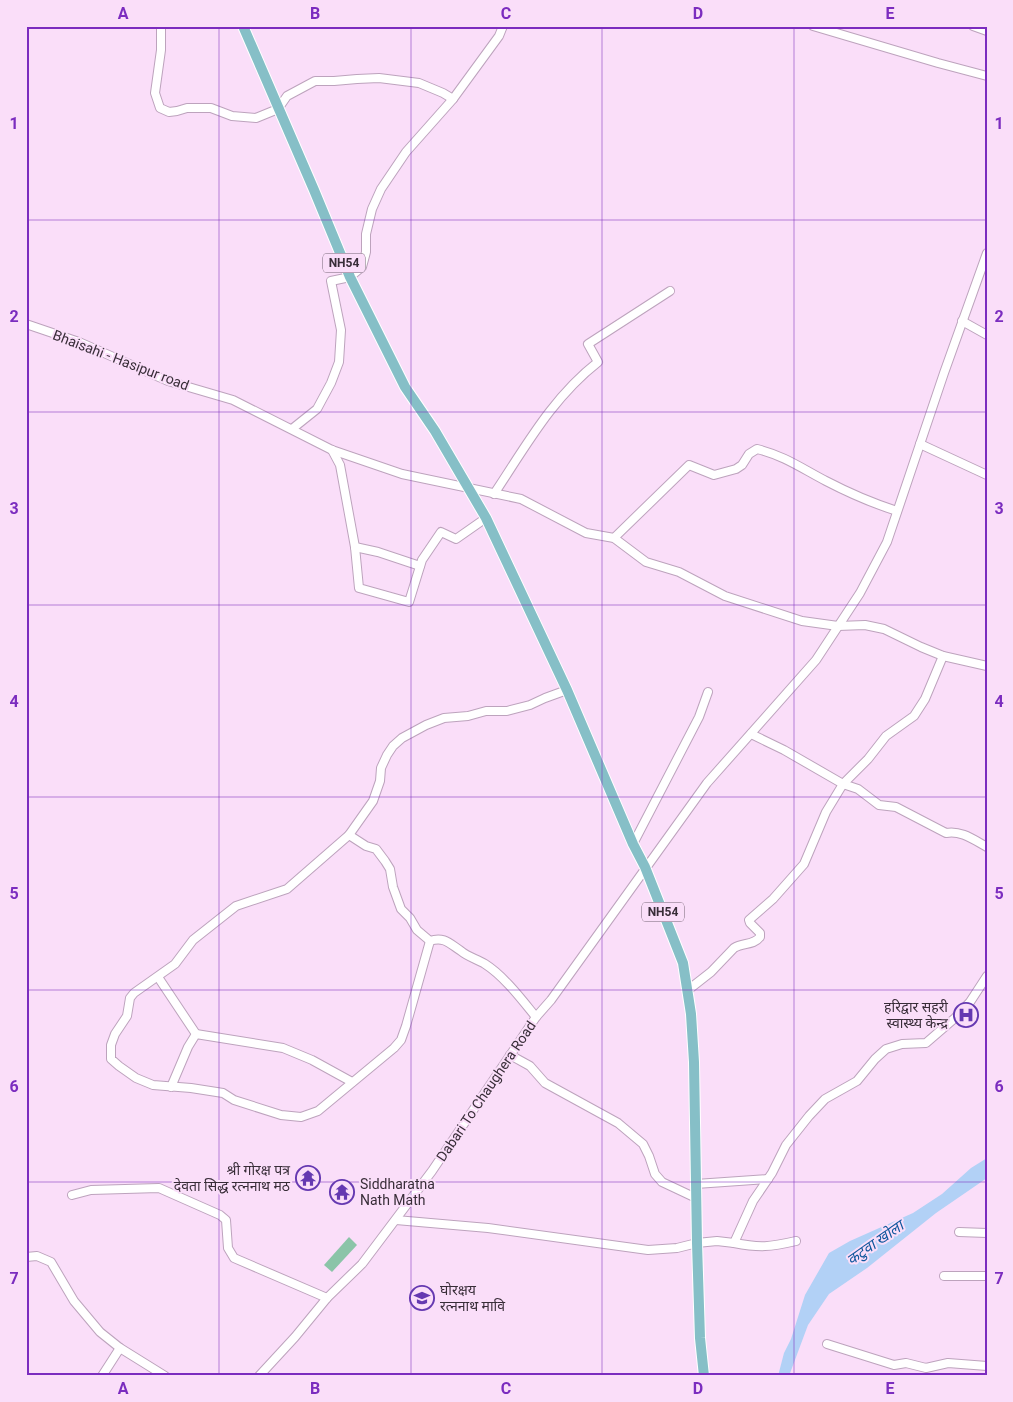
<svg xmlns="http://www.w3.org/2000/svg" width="1013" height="1402" viewBox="0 0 1013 1402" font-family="Roboto,'Noto Sans Devanagari',sans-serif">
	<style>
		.green { fill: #8bc4a8 }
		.water { fill: #b2d1f6 }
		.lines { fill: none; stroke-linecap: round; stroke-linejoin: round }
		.minor-casing { stroke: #bda3bd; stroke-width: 10 }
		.major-casing { stroke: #fff; stroke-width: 12 }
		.minor { stroke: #fff; stroke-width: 8 }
		.major { stroke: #86bfc7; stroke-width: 10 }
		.grid { fill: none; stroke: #7b2cbf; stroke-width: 1; stroke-opacity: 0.55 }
		.labels { text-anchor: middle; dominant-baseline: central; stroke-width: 4; stroke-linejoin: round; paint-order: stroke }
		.shield { fill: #fadef9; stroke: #726272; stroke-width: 1 }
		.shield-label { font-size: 12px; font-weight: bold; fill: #382d38 }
		.street-label { font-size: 14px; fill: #382d38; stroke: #fadef9 }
		.poi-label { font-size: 14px; fill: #382d38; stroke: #fadef9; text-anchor: end }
		.water-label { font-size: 15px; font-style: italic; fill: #0d569c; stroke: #fadef9 }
		.neatline { fill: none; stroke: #7b2cbf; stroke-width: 2 }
		.grid-label { font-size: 16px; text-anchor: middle; font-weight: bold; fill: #7b2cbf }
	</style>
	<rect width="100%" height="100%" fill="#fadef9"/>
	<polygon class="green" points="349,1237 357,1245 332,1272 324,1265"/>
	<polygon class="water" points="987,1158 987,1178 936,1213 867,1268 829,1294 808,1325 789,1376 778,1376 784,1353 791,1339 805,1295 829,1253 850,1241 913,1213 942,1194 971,1168"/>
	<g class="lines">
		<defs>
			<g id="minor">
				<polyline points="161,26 161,50 155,93 160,108 169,112 177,111 187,108 211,108 232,116 256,118 278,109 287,96 315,81 334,81 357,79 379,78 419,83 443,93 453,99"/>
				<polyline points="813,26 938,63 987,76"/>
				<polyline points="973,26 987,31"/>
				<polyline points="962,321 987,335"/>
				<polyline points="26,324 79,342 168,381 233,400 332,450 402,474 521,499 586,533 614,538 646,562 679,572 725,596 802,621 838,626 865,625 884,629 921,647 943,656 987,666"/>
				<polyline points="292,429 317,409 331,383 339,362 341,330 331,281 350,277 362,267 366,252 366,234 372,209 381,189 406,152 453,99 499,36 503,26"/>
				<polyline points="920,444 987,475"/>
				<polyline points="332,450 340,465 355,547 359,588 409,602 422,560 441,532 456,539 486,518"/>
				<path d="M 494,494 C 526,446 552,398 598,362 L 588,344 L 670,291"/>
				<path d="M 614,538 L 689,465 L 714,475 L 736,469 L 742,465 L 749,454 L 757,449 C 785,456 801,468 826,481 C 849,493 872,503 897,511"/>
				<polyline points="355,547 378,552 420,566"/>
				<path d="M 751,734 L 784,750 L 843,784 L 858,789 L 879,805 L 896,807 L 946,833 C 961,830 974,840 987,847"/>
				<polyline points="349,835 366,846 376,849 385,861 390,869 393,887 401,909 410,918 417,930 430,941"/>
				<polyline points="633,844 699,717 708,692"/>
				<polyline points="158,977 196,1034"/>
				<path d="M 688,990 L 711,972 L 734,948 C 743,942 753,946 760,937 L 760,933 L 750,923 L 749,920 L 773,899 L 804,864 L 826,812 L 843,784 L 868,759 L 886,736 L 914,716 L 925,699 L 943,656"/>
				<path d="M 536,1017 C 522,1000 504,976 485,964 C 477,959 468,957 461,951 C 450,944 444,936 430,941 L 406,1026 L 401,1040 L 394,1048 L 318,1111 L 301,1117 L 281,1115 L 234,1100 L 223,1093 L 191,1088 L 153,1085 L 136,1078 L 119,1066 L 111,1059 L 111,1045 L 115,1034 L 127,1016 L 130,998 L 134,993 L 175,964 L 193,940 L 236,906 L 287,889 L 349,835 L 373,801 L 380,781 L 381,768 L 387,755 L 393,746 L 402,738 L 426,725 L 444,718 L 468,716 L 486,711 L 507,711 L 530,705 L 545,698 L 567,690"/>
				<polyline points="510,1055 530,1066 545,1083 618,1123 643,1144 649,1156 655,1174 662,1182 696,1198"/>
				<polyline points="171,1087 188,1047 196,1034 283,1048 312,1060 352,1082"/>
				<polyline points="696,1184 768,1179"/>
				<polyline points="72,1195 91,1190 159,1188 220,1215 226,1220 228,1248 234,1258 327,1298"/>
				<polyline points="396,1220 488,1228 648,1250 677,1248 697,1243 717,1241 734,1243 753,1201 772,1173 786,1145 809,1116 825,1099 857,1081 875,1059 886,1049 902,1044 926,1043 955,1018 970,1002 987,976"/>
				<polyline points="959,1232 987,1233"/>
				<path d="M 734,1243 C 760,1248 770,1247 796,1241"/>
				<polyline points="26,1257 37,1256 51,1262 74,1301 100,1332 120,1348 165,1376"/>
				<polyline points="944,1276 987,1276"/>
				<polyline points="827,1344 894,1365 906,1363 926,1368 948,1363 987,1366"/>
				<polyline points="102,1376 120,1348"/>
				<polyline points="259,1376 295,1337 327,1298 362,1264 432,1171 536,1017 551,1000 707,783 816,660 860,593 887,542 944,373 987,253"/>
			</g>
			<polyline id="major" points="243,26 314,190 350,277 405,387 435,431 486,518 567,690 633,844 645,867 683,963 691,1014 694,1062 697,1243 700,1338 704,1376"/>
		</defs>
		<use href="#minor" class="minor-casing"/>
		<use href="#major" class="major-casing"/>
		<use href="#minor" class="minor"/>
		<use href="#major" class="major"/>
	</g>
	<path class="grid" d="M 219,26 L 219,1376M 411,26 L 411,1376M 602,26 L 602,1376M 794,26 L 794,1376M 26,220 L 987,220M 26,412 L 987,412M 26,605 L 987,605M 26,797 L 987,797M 26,990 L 987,990M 26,1182 L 987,1182"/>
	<defs>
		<symbol id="hospital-ring" viewBox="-11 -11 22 22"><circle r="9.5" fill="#fadef9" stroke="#6539b1" stroke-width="1.5"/><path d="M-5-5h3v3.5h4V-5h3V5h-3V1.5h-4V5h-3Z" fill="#6539b1"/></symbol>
		<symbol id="temple-ring" viewBox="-11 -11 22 22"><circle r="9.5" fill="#fadef9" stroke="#6539b1" stroke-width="1.5"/><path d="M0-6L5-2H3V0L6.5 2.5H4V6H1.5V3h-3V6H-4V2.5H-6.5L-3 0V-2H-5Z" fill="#6539b1"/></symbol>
		<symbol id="school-ring" viewBox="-11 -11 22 22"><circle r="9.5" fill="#fadef9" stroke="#6539b1" stroke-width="1.5"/><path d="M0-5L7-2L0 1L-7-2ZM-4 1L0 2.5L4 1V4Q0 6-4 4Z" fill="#6539b1"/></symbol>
	</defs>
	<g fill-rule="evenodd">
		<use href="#hospital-ring" x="952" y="1001" width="28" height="28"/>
		<use href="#temple-ring" x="294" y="1164" width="28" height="28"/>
		<use href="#temple-ring" x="328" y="1178" width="28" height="28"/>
		<use href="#school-ring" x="408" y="1284" width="28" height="28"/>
	</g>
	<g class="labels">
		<g class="shield">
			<rect x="323" y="253.5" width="42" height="19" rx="4"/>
			<rect x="642" y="902.5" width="42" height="19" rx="4"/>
		</g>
		<g class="shield-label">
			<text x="344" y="263">NH54</text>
			<text x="663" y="912">NH54</text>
		</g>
		<g class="street-label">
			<text transform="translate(121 360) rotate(21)">Bhaisahi - Hasipur road</text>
			<text transform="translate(486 1091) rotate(-56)">Dabari To Chaughera Road</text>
		</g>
		<g class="poi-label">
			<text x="948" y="1007">हरिद्वार सहरी<tspan x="948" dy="16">स्वास्थ्य केन्द्र</tspan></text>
			<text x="290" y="1170">श्री गोरक्ष पत्र<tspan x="290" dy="16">देवता सिद्ध रत्ननाथ मठ</tspan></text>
			<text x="360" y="1184" text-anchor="start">Siddharatna<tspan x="360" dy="16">Nath Math</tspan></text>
			<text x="440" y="1290" text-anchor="start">घोरक्षय<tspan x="440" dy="16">रत्ननाथ मावि</tspan></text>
		</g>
		<g class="water-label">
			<text transform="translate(875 1243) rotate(-35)">कटुवा खोला</text>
		</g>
	</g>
	<rect width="1013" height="1402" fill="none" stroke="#fadef9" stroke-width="55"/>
	<rect x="28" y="28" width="958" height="1346" class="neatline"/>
	<g class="grid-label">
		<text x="123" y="19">A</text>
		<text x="315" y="19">B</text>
		<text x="506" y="19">C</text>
		<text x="698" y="19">D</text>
		<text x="890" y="19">E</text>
		<text x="14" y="129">1</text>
		<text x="999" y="129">1</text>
		<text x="14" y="322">2</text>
		<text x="999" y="322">2</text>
		<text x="14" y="514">3</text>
		<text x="999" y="514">3</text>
		<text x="14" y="707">4</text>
		<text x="999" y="707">4</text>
		<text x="14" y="899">5</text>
		<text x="999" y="899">5</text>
		<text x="14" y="1092">6</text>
		<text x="999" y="1092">6</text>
		<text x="14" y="1284">7</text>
		<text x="999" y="1284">7</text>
		<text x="123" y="1394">A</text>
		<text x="315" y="1394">B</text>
		<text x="506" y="1394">C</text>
		<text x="698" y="1394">D</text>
		<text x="890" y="1394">E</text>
	</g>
</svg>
